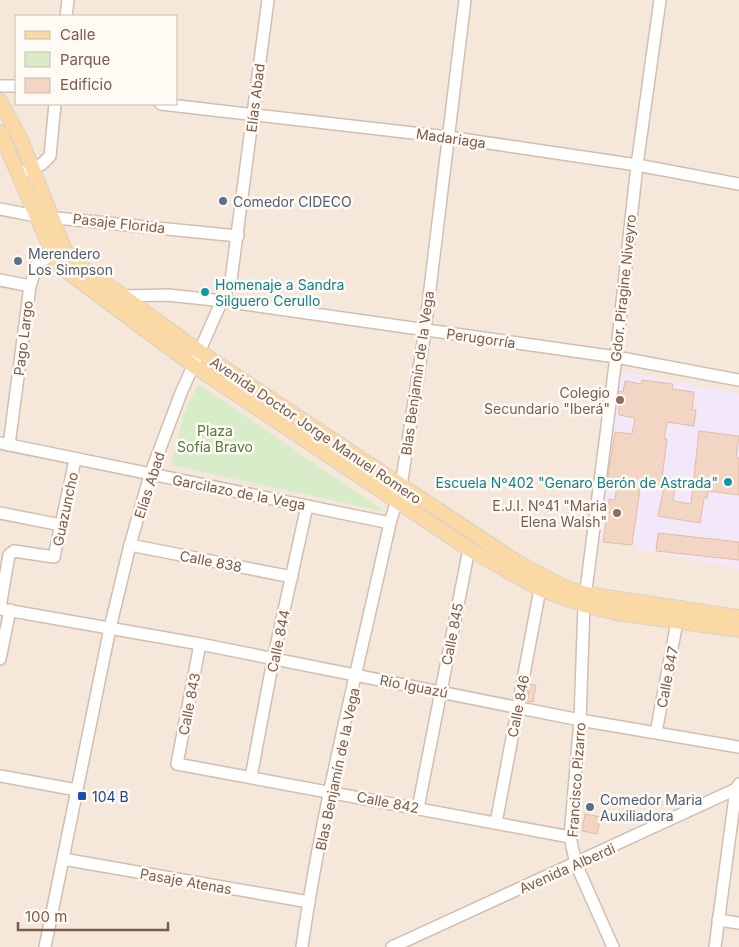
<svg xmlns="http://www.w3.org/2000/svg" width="739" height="947" viewBox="0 0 739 947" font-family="Inter,sans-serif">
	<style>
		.residential { fill: #f5e8da; fill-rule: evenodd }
		.education { fill: #f3e8fa }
		.green { fill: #d8ecc9 }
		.building { fill: #f3d5c3; stroke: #e6bba3 }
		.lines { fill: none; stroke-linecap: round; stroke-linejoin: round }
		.minor-casing { stroke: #d1beb0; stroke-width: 14 }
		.major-casing { stroke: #dad1cd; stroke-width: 16 }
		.minor { stroke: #fff; stroke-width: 11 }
		.major { stroke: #fbd9a5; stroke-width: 14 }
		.service-dot { fill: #5c6f8a; stroke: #fffaf3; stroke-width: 2 }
		.culture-dot { fill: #0f9aa8; stroke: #fffaf3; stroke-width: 2 }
		.education-dot { fill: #8d6e63; stroke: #fffaf3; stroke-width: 2 }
		.transit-dot { fill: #1a4fb4; stroke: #fffaf3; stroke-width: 2 }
		.labels { text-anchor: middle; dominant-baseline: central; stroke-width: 5; stroke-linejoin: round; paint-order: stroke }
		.street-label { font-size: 14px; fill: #7a5c4d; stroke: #fffaf3 }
		.service-label { font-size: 14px; fill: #4e5e75; stroke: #fffaf3; text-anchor: start }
		.culture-label { font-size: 14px; fill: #0d838f; stroke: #fffaf3; text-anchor: start }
		.education-label { font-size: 14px; fill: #785e54; stroke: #fffaf3; text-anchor: end }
		.park-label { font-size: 14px; fill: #537a41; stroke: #fffaf3 }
		.transit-label { font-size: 14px; fill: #164399; stroke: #fffaf3; text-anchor: start }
	</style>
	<rect width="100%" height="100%" fill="#fdf6ec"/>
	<path class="residential" d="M 0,0 L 739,0 L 739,947 L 0,947 ZM 16,16 L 176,16 L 176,104 L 16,104 Z"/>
	<polygon class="education" points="625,372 739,394 739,569 642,550 632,545 598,541 619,379"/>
	<polygon class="green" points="198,384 386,512 171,465 183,416"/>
	<g class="building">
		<polygon points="642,380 673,384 672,389 694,392 692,410 696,410 694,426 667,422 664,439 667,439 661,485 641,482 632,545 603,542 609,499 615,500 618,479 608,477 615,432 632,434 635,418 619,415 619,391 623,392 625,381 641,384"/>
		<polygon points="699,431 739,436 736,458 739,458 739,495 708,491 707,498 704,498 700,523 658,516 664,486 675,487 673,501 691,504"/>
		<polygon points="658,533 739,542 739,560 656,551"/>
		<polygon points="530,684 536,685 533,702 527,701"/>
		<polygon points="585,814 601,817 597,834 582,831"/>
	</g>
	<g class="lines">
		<defs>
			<g id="minor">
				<polyline points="66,16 68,0"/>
				<polyline points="0,86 16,86"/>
				<polyline points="161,104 448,137 637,165 739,184"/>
				<polyline points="26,171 42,164 50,156 55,104"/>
				<polyline points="0,209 36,216 238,236"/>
				<polyline points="0,280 30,286"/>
				<polyline points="123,296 168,295 223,301 616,357 739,380"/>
				<polyline points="0,443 390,523"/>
				<polyline points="9,445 30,286 38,262 61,252"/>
				<polyline points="0,513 61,525"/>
				<polyline points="130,545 292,577"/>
				<polyline points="0,607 9,555 14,551 54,557 75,460"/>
				<polyline points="0,609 200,644 580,720 739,747"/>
				<polyline points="200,644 177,764 570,837"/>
				<polyline points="0,659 10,610"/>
				<polyline points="656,732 677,622"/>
				<polyline points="0,776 77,790"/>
				<polyline points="251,777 273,660 307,506"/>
				<polyline points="418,808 469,549"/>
				<polyline points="496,823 540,589"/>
				<polyline points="63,859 309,902"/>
				<polyline points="718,920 739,923"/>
				<polyline points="45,947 110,628 130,545 150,475 181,393 231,280 268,0"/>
				<path d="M 302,947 C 322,805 359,664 390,523 L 401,486 L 425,330 L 465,0"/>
				<polyline points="392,947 736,789 739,784"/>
				<polyline points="613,947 576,864 570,837 580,720 584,605 616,357 637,165 660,0"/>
				<polyline points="715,947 736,789"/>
			</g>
			<g id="major">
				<polyline points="0,101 22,142 65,250 76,262 200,352 517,562 564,587 586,594 739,617"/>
				<polyline points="0,132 53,254 61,267 194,366 469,549 540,589 584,605 617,613 739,630"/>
			</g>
		</defs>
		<use href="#minor" class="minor-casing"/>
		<use href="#major" class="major-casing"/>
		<use href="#minor" class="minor"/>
		<use href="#major" class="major"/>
	</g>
	<g class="service-dot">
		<circle cx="223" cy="201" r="5"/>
		<circle cx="18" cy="261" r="5"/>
		<circle cx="590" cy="807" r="5"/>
	</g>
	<g class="culture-dot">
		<circle cx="205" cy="292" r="5"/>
		<circle cx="728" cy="482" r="5"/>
	</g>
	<g class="education-dot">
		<circle cx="620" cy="400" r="5"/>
		<circle cx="617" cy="513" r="5"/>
	</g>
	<rect class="transit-dot" x="77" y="791" width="10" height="10" rx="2.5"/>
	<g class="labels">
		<g class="street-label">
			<text transform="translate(255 98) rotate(-83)">Elías Abad</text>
			<text transform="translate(451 138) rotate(8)">Madariaga</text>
			<text transform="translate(119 223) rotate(6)">Pasaje Florida</text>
			<text transform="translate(623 288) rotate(-84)">Gdor. Piragine Niveyro</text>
			<text transform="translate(23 338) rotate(-83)">Pago Largo</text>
			<text transform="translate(481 338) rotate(8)">Perugorría</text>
			<text transform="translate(417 373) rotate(-82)">Blas Benjamín de la Vega</text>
			<text transform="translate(316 430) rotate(34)">Avenida Doctor Jorge Manuel Romero</text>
			<text transform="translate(149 485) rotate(-72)">Elías Abad</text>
			<text transform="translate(239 492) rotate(11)">Garcilazo de la Vega</text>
			<text transform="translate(65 509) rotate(-78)">Guazuncho</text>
			<text transform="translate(211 561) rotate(11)">Calle 838</text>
			<text transform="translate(452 634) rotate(-79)">Calle 845</text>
			<text transform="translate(278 641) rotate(-78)">Calle 844</text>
			<text transform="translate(667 677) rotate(-79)">Calle 847</text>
			<text transform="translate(414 686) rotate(11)">Río Iguazú</text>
			<text transform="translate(189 704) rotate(-79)">Calle 843</text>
			<text transform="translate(518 706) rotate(-79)">Calle 846</text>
			<text transform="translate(337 769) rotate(-78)">Blas Benjamín de la Vega</text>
			<text transform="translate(576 780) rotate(-86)">Francisco Pizarro</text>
			<text transform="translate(388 802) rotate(11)">Calle 842</text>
			<text transform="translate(567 868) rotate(-24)">Avenida Alberdi</text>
			<text transform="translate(186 881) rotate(10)">Pasaje Atenas</text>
		</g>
		<g class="service-label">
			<text x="233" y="201">Comedor CIDECO</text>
			<text x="28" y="253">Merendero<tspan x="28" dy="16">Los Simpson</tspan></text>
			<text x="600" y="799">Comedor Maria<tspan x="600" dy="16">Auxiliadora</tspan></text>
		</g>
		<g class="culture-label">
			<text x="215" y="284">Homenaje a Sandra<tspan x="215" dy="16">Silguero Cerullo</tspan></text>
			<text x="718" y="482" text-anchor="end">Escuela Nº402 "Genaro Berón de Astrada"</text>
		</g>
		<g class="education-label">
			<text x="610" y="392">Colegio<tspan x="610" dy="16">Secundario "Iberá"</tspan></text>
			<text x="607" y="505">E.J.I. Nº41 "Maria<tspan x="607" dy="16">Elena Walsh"</tspan></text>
		</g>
		<g class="park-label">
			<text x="215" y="430">Plaza<tspan x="215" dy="16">Sofía Bravo</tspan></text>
		</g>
		<g class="transit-label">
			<text x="92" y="796">104 B</text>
		</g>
	</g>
	<rect x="15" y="15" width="162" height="90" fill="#fffaf3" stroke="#cabbb1"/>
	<rect x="25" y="31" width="25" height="8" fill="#fbd9a5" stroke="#cabbb1"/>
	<text x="60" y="40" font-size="15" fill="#7a5c4d">Calle</text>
	<rect x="25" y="52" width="25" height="15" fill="#d8ecc9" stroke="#cabbb1"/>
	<text x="60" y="65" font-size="15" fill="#7a5c4d">Parque</text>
	<rect x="25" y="78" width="25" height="15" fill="#f3d5c3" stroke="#cabbb1"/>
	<text x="60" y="90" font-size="15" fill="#7a5c4d">Edificio</text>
	<path d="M18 922v8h150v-8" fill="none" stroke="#7a5c4d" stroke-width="2.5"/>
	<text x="25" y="922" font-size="15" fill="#7a5c4d" stroke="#fffaf3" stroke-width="4" paint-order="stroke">100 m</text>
</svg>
